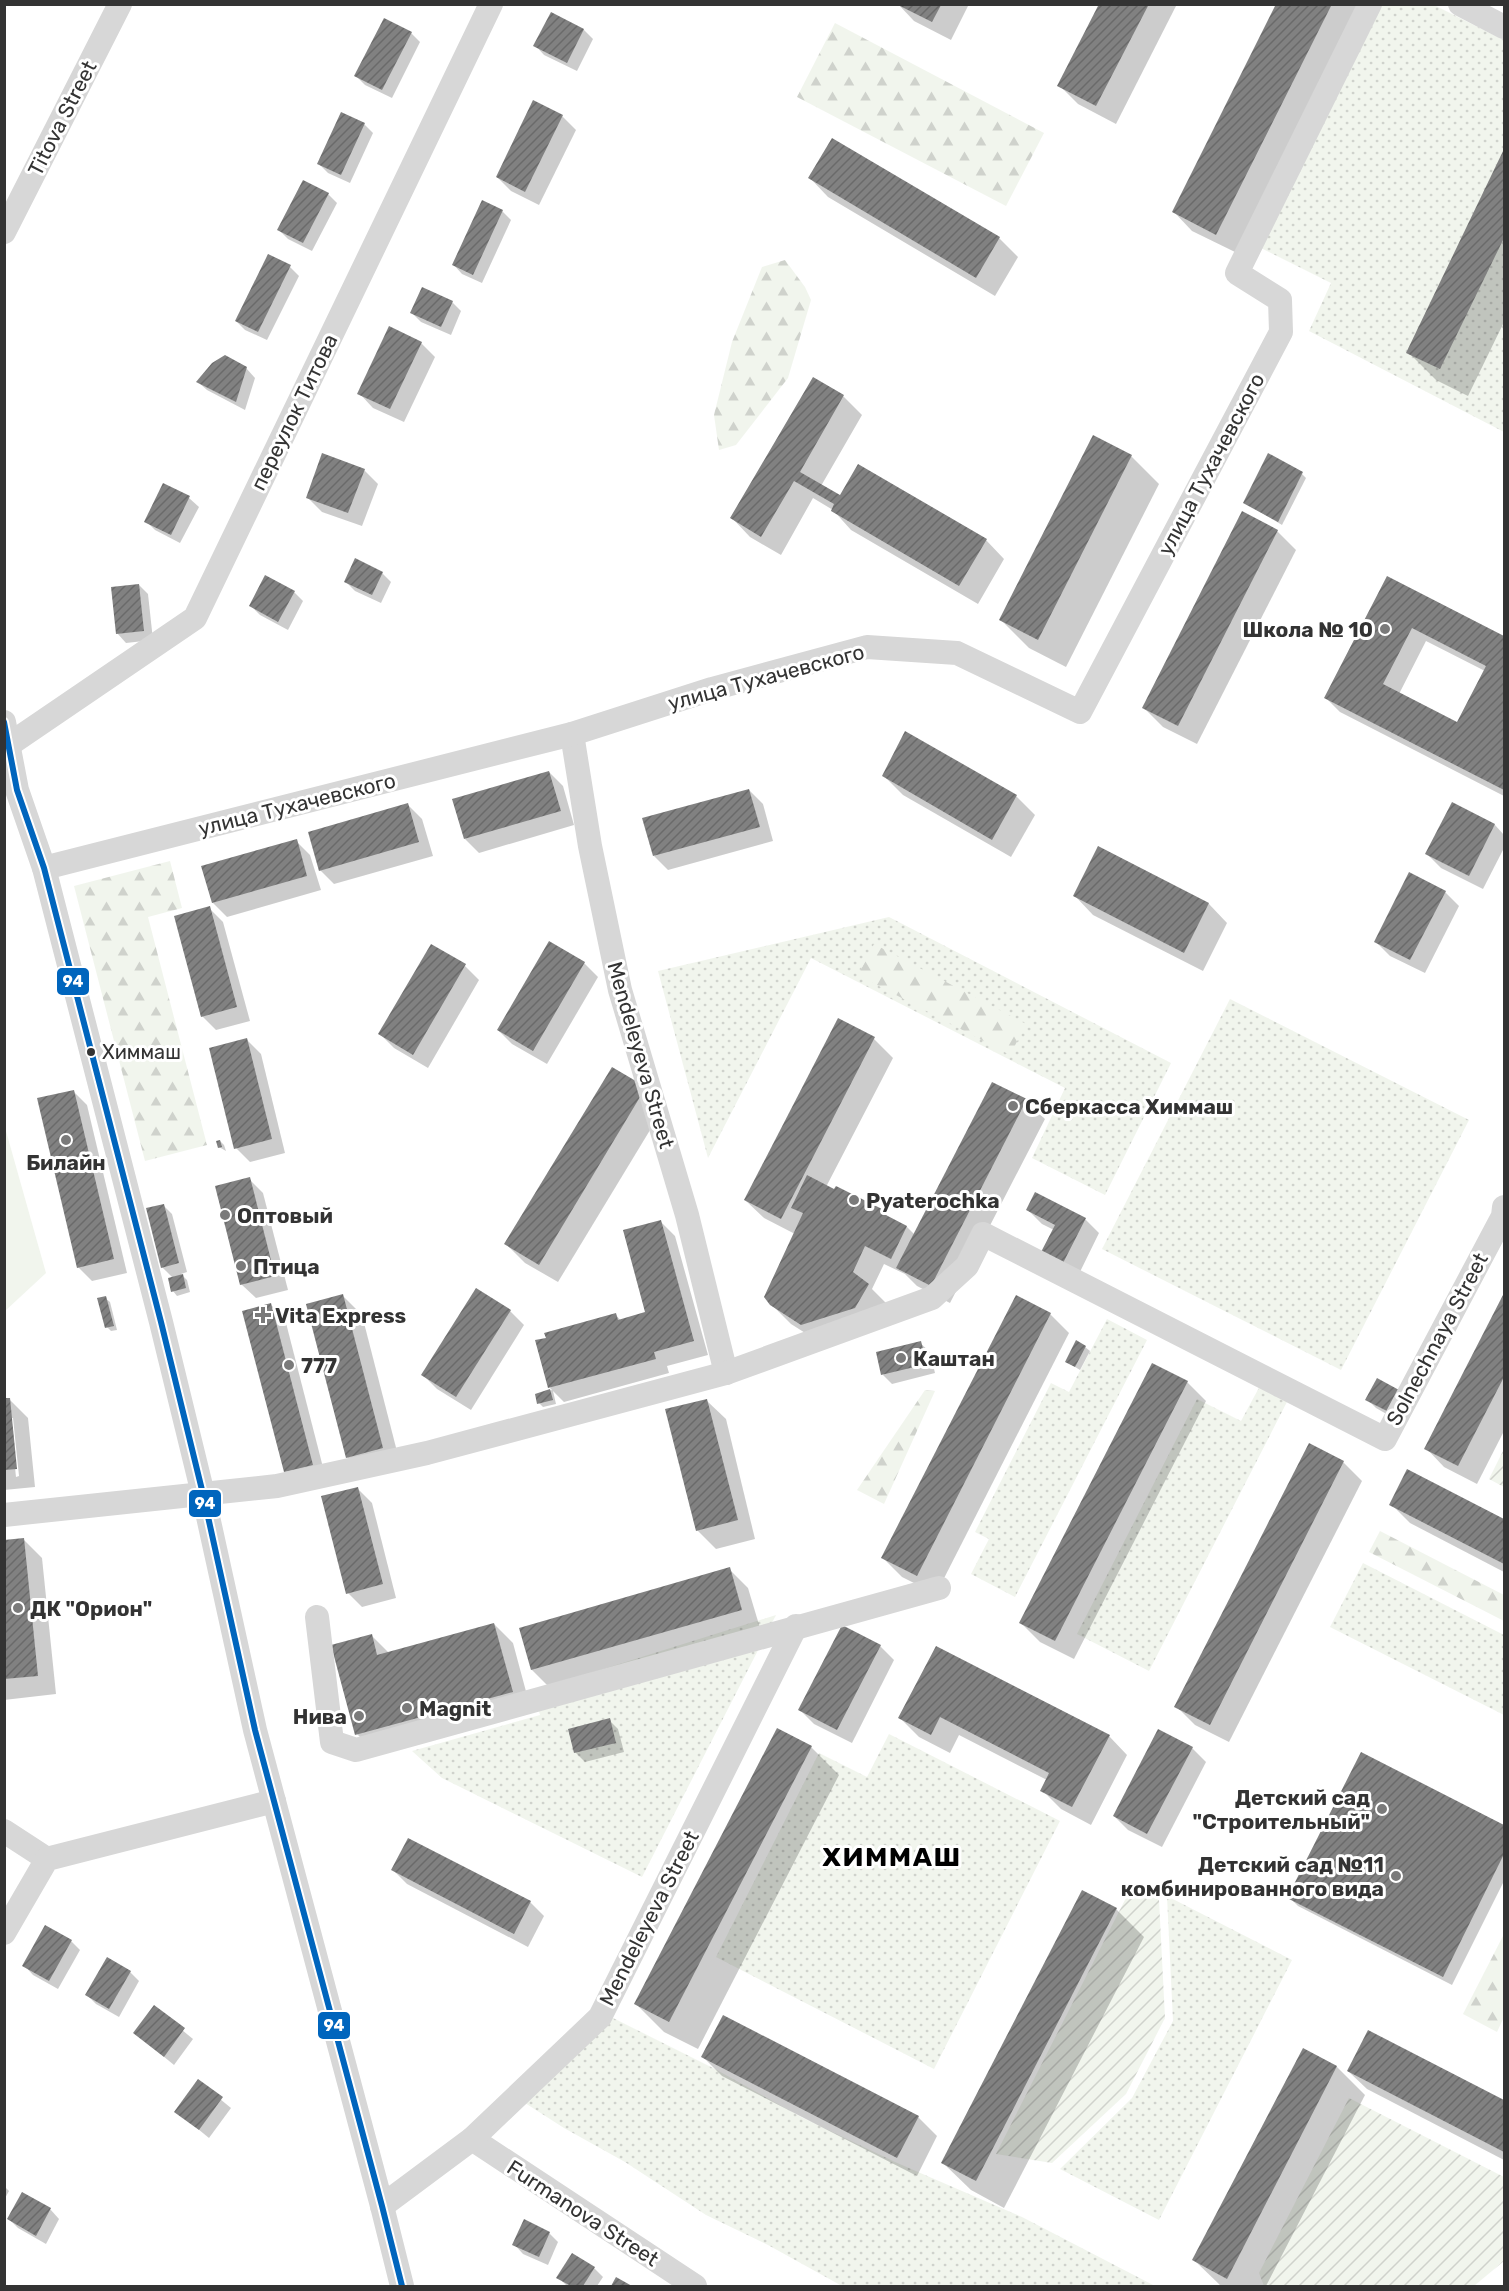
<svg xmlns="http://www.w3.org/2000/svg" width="1509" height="2291" viewBox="0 0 1509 2291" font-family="Rubik,sans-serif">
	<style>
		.grass { fill: url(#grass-dots) }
		.forest { fill: url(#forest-firs) }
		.garden { fill: url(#garden-furrows) }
		.pitch { fill: #f1f5ed }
		.shadow { fill: #0003; fill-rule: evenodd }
		.building { fill: url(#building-hatch); fill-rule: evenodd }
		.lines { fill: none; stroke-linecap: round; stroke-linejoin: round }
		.minor { stroke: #d7d7d7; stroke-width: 24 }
		.bus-1-casing { stroke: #fff; stroke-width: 10 }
		.bus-1 { stroke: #0065bd; stroke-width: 6 }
		.poi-dot { fill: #7a7a7a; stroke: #fff; stroke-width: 2 }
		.bus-dot { fill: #333; stroke: #fff; stroke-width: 2 }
		.labels { text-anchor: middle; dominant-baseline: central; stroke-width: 6; stroke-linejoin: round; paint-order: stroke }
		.bus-label { font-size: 20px; fill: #333; stroke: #fff; text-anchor: start }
		.street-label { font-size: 21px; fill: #333; stroke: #fff }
		.poi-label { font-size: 21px; font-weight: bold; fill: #333; stroke: #fff; text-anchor: start }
		.district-label { font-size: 27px; font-weight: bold; letter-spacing: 1.5px; fill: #000; stroke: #fff }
		.line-badge { stroke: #fff; stroke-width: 2 }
		.badge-label { font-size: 16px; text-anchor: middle; font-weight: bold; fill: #fff }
	</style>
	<defs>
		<pattern id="grass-dots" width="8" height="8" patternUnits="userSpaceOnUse" patternTransform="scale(1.5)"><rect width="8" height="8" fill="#f1f5ed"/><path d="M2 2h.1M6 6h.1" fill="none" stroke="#cfd2cc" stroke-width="1.8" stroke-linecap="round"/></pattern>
		<pattern id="forest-firs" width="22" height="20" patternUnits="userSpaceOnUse" patternTransform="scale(1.5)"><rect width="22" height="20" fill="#f1f5ed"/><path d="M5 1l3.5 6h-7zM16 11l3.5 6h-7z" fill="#cfd2cc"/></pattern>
		<pattern id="garden-furrows" width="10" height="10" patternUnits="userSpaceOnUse" patternTransform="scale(1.5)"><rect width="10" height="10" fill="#f1f5ed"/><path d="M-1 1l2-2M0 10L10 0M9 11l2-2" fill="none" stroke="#cfd2cc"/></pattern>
		<pattern id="building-hatch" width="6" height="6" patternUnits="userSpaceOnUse" patternTransform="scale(1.5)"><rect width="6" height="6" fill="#818181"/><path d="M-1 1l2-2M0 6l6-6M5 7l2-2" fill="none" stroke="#6a6a6a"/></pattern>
	</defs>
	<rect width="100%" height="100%" fill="#fff"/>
	<g class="grass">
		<polygon points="1380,5 1434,5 1504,40 1504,432 1309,331 1331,283 1259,247"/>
		<polygon points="889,917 1171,1063 1105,1195 1032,1158 1065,1088 811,958 708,1158 658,971"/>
		<polygon points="1230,999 1469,1120 1341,1370 1102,1249"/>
		<polygon points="1107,1319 1147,1340 1015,1597 971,1574 989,1539 975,1532 1051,1383 1069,1392"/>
		<polygon points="1261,1384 1289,1398 1149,1671 1077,1634 1197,1399 1241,1421"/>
		<polygon points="1363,1563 1504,1635 1504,1715 1330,1627"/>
		<polygon points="776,1615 642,1877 442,1778 412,1751 540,1715 533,1691"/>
		<polygon points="889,1734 1060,1821 934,2069 716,1957 819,1753 867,1777"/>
		<polygon points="1167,1896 1292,1960 1159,2220 1060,2169 1132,2098 1173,2021"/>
		<polygon points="603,2013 715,2069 803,2118 895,2162 1022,2217 1155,2286 842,2286 768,2245 706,2215 625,2162 564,2128 511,2094"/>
	</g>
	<g class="forest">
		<polygon points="835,23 1044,133 1006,206 797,97"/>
		<polygon points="785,260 805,287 811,300 788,378 736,445 719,450 714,415 732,342 762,267"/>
		<polygon points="170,861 182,908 148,917 207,1145 145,1161 74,886"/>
		<polygon points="874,944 1026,1024 1010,1055 858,975"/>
		<polygon points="925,1390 935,1391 884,1504 857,1490"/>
		<polygon points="1380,1531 1504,1595 1504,1621 1369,1552"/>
		<polygon points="1504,1934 1504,2017 1497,2032 1463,2014"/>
	</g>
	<g class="garden">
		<polygon points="1504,1449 1504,1487 1489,1479"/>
		<polygon points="1131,1888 1159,1900 1165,2018 1126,2094 1052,2163 996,2154"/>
		<polygon points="1349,2098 1504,2177 1504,2261 1474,2286 1264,2286 1259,2273"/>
	</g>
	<polygon class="pitch" points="4,1124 46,1273 5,1311 4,1311"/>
	<g class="shadow">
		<polygon points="898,4 969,4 951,40 914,21"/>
		<polygon points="1101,4 1177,4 1116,124 1078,104 1059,85"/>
		<polygon points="1278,4 1360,4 1235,252 1192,231 1174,212"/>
		<polygon points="551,14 584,30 593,39 577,71 544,55 535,45"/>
		<polygon points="411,33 420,42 392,98 365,85 356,76"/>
		<polygon points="562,116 576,130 539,205 511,191 497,177"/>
		<polygon points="364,124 373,133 350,183 328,173 319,164"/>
		<polygon points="1504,152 1504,322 1468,396 1436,380 1408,352"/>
		<polygon points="810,178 999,238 1018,257 995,296 828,197"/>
		<polygon points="328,194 337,203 312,251 288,239 279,230"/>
		<polygon points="502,211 511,220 482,283 462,274 453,264"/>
		<polygon points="290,267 299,276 267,340 245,330 236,321"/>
		<polygon points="452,302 461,311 451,335 421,322 412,313"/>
		<polygon points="421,343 435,357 404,422 373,408 359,393"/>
		<polygon points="246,368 255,378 245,410 207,390 198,382"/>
		<polygon points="813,379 843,396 862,415 821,486 841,497 986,540 1004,559 978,604 851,530 833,510 813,498 781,555 750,537 732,518"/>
		<polygon points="1131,456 1159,484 1066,667 1029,648 1001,620"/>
		<polygon points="364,470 378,484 362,526 322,512 308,498"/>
		<polygon points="1302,474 1306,478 1282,525 1245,503"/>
		<polygon points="164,485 189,498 199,507 180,543 155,530 146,521"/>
		<polygon points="1277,531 1296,550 1197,744 1163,727 1144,708"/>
		<polygon points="382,573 391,582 381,603 355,591 346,582"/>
		<path d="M 1388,578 L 1504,638 L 1504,796 L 1340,712 L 1326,698 ZM 1426,641 L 1485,671 L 1458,724 L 1399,694 Z"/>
		<polygon points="139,585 148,594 153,640 126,643 117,633"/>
		<polygon points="294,592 303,601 288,630 260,615 251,606"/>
		<polygon points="906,733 1016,796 1035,815 1011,857 903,795 884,776"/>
		<polygon points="549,772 563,786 574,825 479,853 465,839"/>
		<polygon points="749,790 763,804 773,841 668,870 654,856"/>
		<polygon points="1452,804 1495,825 1504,835 1504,848 1483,889 1441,868 1427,854"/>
		<polygon points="408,805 422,819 433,856 334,884 320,870"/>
		<polygon points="296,841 310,855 321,890 227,917 213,903"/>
		<polygon points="1099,848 1209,904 1227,923 1203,971 1093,915 1075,896"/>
		<polygon points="1445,892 1459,906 1425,973 1390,956 1376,942"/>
		<polygon points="209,908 223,922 250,1021 216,1030 202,1016"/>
		<polygon points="584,963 598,977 547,1064 512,1044 498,1030"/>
		<polygon points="465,966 479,980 428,1068 394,1048 380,1034"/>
		<polygon points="838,1020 874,1039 893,1058 826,1187 883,1211 890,1219 907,1227 915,1235 1026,1101 1045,1119 950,1303 917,1286 905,1274 884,1264 872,1289 887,1304 821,1343 791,1324 771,1304 795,1234 764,1218 745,1200"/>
		<polygon points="247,1040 261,1054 285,1153 250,1162 236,1148"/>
		<polygon points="612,1069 664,1107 558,1282 525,1263 506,1244"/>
		<polygon points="73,1091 87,1105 127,1273 92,1281 78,1267"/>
		<polygon points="220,1141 224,1145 226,1151 219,1147"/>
		<polygon points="249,1179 263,1193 288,1290 256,1298 241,1284"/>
		<polygon points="163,1205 172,1214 187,1272 181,1274 187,1280 190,1292 177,1296 173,1291 173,1278 162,1267"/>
		<polygon points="1028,1210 1085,1219 1099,1233 1077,1278 1056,1267 1054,1230 1042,1224"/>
		<polygon points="661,1222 675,1236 708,1355 667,1366 669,1373 564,1402 553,1391 556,1404 543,1407 539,1403 536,1395 552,1390 550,1388 616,1315 621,1321 647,1314"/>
		<polygon points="343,1296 362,1315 401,1467 366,1476 347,1457"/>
		<polygon points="1504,1296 1504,1431 1477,1484 1444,1467 1426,1448"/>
		<polygon points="105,1298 110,1302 117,1330 111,1331 107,1327"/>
		<polygon points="271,1305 285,1319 326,1479 300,1486 285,1472"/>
		<polygon points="510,1311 524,1325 471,1410 437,1389 423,1375"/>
		<polygon points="1050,1314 1069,1333 936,1594 902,1577 883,1558"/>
		<polygon points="920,1343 930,1352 935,1373 892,1384 883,1375"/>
		<polygon points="1085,1347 1090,1351 1080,1370 1067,1362"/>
		<polygon points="1378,1380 1397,1420 1376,1408 1367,1399"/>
		<polygon points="1187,1382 1206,1401 1074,1659 1040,1642 1021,1623"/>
		<path d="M 9,1399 L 28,1418 L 35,1487 L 4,1490 L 4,1400 ZM 10,1418 L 13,1418 L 19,1476 L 16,1477 Z"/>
		<polygon points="707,1401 726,1419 755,1539 716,1549 697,1530"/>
		<polygon points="1343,1462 1362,1481 1229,1742 1195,1725 1176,1706"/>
		<polygon points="1408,1471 1504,1521 1504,1572 1410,1523 1391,1504"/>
		<polygon points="358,1489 372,1503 396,1598 362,1607 348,1593"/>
		<polygon points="23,1539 42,1558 56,1694 4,1700 4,1541"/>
		<polygon points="729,1569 748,1588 760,1628 551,1689 532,1670 520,1629"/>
		<polygon points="494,1624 513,1643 531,1710 376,1753 357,1734 371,1635 389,1653"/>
		<polygon points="880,1646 894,1660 852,1743 814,1724 800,1710"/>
		<polygon points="936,1648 1109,1736 1127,1755 1091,1825 1061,1809 1042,1790 1047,1780 959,1735 950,1753 919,1737 900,1718"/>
		<polygon points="609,1720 618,1729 624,1752 585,1762 575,1752"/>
		<polygon points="811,1747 839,1775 698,2049 664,2032 636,2004"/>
		<polygon points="1192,1748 1206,1762 1162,1847 1128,1830 1114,1816"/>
		<polygon points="1362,1754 1504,1826 1504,1881 1452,1985 1298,1906 1289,1897"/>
		<polygon points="393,1870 530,1902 544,1916 528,1947 407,1884"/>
		<polygon points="1116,1909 1144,1937 1004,2208 971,2190 943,2163"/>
		<polygon points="71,1941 80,1950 58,1989 33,1975 24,1965"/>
		<polygon points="130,1972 139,1981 119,2017 96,2004 87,1995"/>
		<polygon points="154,2007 193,2039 174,2065 135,2033"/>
		<polygon points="1368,2032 1504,2102 1504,2160 1367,2089 1348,2071"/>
		<polygon points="1303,2050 1337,2067 1365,2095 1266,2286 1221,2286 1194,2260"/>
		<polygon points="703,2057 918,2117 937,2136 917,2176 722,2076"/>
		<polygon points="198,2081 231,2108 209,2138 176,2111"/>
		<polygon points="4,2186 9,2191 4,2200"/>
		<polygon points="22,2194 50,2209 59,2219 46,2244 18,2228 9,2219"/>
		<polygon points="549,2233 558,2242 548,2265 523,2254 514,2244"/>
		<polygon points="594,2268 603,2277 597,2286 567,2286 558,2277"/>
	</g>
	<g class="building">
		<polygon points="1099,4 1149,4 1096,106 1057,86"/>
		<polygon points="1276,4 1332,4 1216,235 1172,212"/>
		<polygon points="898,5 941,5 932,22"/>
		<polygon points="551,12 584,29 567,63 533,46"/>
		<polygon points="384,18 412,32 382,90 354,76"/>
		<polygon points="533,100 563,115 525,192 496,177"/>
		<polygon points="341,112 365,123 341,175 317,164"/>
		<polygon points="832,138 1000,237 976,278 808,178"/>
		<polygon points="1504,149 1504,238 1440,369 1406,353"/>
		<polygon points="303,180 329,193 303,243 277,230"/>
		<polygon points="482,200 503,210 473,275 452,265"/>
		<polygon points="268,254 291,265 258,332 235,321"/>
		<polygon points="422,287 453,301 441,327 410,313"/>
		<polygon points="389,326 422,342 390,409 357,394"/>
		<polygon points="225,355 247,367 236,402 196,382 212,363"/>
		<polygon points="813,377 844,395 800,472 840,495 858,464 987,539 959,586 831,511 834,504 794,481 761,537 730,518"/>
		<polygon points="1093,435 1132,455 1038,640 999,620"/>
		<polygon points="322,453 365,469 348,513 306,498"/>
		<polygon points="1268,453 1303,472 1278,522 1243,503"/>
		<polygon points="163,483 190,496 171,535 144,522"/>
		<polygon points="1242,511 1278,530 1178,726 1142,708"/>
		<polygon points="355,558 383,572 372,595 344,582"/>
		<polygon points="265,575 295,591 278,622 249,606"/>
		<path d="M 1387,576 L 1504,636 L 1504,790 L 1324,698 ZM 1412,628 L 1486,666 L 1457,722 L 1383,684 Z"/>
		<polygon points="139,584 144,631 116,634 111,587"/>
		<polygon points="905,731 1017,795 992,840 882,776"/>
		<polygon points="549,771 561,811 464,839 452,799"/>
		<polygon points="749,789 760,827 653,856 642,818"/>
		<polygon points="1452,802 1495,824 1469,876 1425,854"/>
		<polygon points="408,803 419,842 319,871 308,832"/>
		<polygon points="297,839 307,876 212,903 201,866"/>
		<polygon points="1098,846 1209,903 1184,953 1073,896"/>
		<polygon points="1409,872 1446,891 1410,960 1374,942"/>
		<polygon points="210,906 237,1007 201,1017 174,916"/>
		<polygon points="549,941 585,962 533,1051 497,1030"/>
		<polygon points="431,944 466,964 413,1055 378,1034"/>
		<polygon points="838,1018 875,1037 781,1219 744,1200"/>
		<polygon points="247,1038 272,1139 234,1149 209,1048"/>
		<polygon points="612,1067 646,1087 539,1265 504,1244"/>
		<polygon points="992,1082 1027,1099 931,1286 896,1268"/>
		<polygon points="74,1090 114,1259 77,1268 37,1098"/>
		<polygon points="220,1140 222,1147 218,1148 216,1141"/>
		<polygon points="807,1175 834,1189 836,1186 884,1210 882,1213 907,1226 891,1259 865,1246 853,1272 869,1284 855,1308 801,1325 770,1305 764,1297 803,1213 791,1208"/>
		<polygon points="250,1177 275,1276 240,1285 215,1186"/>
		<polygon points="1035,1192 1086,1218 1062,1265 1040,1254 1055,1225 1026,1210"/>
		<polygon points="164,1204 179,1263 161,1268 146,1208"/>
		<polygon points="661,1220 694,1341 654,1352 656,1359 548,1388 535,1340 546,1338 544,1333 616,1313 618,1320 645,1312 623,1230"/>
		<polygon points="183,1274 186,1288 171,1292 168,1278"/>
		<polygon points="476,1288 511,1310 456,1397 421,1375"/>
		<polygon points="1504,1293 1504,1377 1458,1466 1424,1449"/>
		<polygon points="343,1294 383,1448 346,1458 306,1304"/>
		<polygon points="1016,1295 1051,1313 917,1576 881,1558"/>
		<polygon points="106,1296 114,1326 105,1328 97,1298"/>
		<polygon points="271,1303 313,1465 284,1472 242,1311"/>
		<polygon points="1076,1340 1086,1346 1075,1367 1065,1362"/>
		<polygon points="921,1341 927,1364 881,1375 876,1352"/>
		<polygon points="1152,1363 1188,1381 1055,1641 1019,1623"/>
		<polygon points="1377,1378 1399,1390 1387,1411 1365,1400"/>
		<polygon points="550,1389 553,1400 537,1404 535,1394"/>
		<polygon points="4,1398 10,1398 17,1469 4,1470"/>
		<polygon points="707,1399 738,1520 696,1531 665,1409"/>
		<polygon points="1309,1443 1344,1461 1210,1725 1174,1707"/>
		<polygon points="1407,1469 1504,1519 1504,1564 1389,1505"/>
		<polygon points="358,1487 383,1584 346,1594 321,1496"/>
		<polygon points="24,1538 38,1676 4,1679 4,1540"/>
		<polygon points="730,1567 742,1610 531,1670 519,1628"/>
		<polygon points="494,1623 513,1692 355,1735 331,1645 372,1634 377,1655"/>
		<polygon points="842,1625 881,1645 837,1730 798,1710"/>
		<polygon points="936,1646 1110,1735 1072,1807 1040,1791 1049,1773 940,1717 931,1735 898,1718"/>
		<polygon points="610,1718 616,1743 574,1753 568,1729"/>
		<polygon points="777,1728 812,1746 669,2022 634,2004"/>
		<polygon points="1158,1729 1193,1747 1147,1834 1113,1816"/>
		<polygon points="1361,1752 1504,1825 1504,1854 1443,1977 1287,1898"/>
		<polygon points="408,1838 531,1901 514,1934 391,1870"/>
		<polygon points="1082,1890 1117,1908 976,2181 941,2163"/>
		<polygon points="45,1925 72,1940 49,1981 22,1966"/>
		<polygon points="107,1957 131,1971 109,2009 85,1995"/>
		<polygon points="154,2005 185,2028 164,2057 133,2033"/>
		<polygon points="723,2015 919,2116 897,2158 701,2057"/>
		<polygon points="1368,2030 1504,2100 1504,2152 1347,2071"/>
		<polygon points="1303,2048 1337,2066 1227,2279 1192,2260"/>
		<polygon points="198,2079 223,2097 199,2130 174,2112"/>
		<polygon points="22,2192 51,2208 36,2236 7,2219"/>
		<polygon points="524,2219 550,2232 539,2257 512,2245"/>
		<polygon points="572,2253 595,2267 583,2286 571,2286 556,2278"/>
		<polygon points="616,2277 632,2286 611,2286"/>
	</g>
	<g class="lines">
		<g class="minor">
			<polyline points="1460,4 1504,27"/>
			<polyline points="4,232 120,4"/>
			<polyline points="4,722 17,790 44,868 161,1322 203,1494 255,1730 382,2206 402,2286"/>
			<polyline points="572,734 590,846 620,990 687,1215 726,1373"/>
			<polyline points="10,744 195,618 491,4"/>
			<polyline points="44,868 572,734 712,689 867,647 957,653 1080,712 1281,332 1280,300 1237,273 1370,4"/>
			<polyline points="4,1515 277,1486 427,1453 726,1373 932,1298 967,1266 983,1234 1385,1439 1503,1216 1504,1207"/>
			<polyline points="317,1617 332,1742 356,1750 939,1588"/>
			<polyline points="4,1831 47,1859"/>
			<polyline points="4,1933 47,1859 274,1801"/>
			<polyline points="472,2139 695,2286"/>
			<polyline points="382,2206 472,2139 600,2017 796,1626"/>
		</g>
		<defs>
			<polyline id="bus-1" points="4,722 17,790 44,868 161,1322 203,1494 255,1730 382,2206 402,2286"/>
		</defs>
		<use href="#bus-1" class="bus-1-casing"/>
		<use href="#bus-1" class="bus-1"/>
	</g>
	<g class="poi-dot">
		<circle cx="1385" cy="629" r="6"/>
		<circle cx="1013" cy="1106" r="6"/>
		<circle cx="66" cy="1140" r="6"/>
		<circle cx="854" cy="1200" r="6"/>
		<circle cx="225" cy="1215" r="6"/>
		<circle cx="241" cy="1266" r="6"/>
		<path d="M260 1306h6v6h6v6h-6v6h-6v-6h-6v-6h6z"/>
		<circle cx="901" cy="1358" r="6"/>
		<circle cx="289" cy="1365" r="6"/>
		<circle cx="18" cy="1608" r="6"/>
		<circle cx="407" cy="1708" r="6"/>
		<circle cx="359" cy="1716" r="6"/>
		<circle cx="1382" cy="1809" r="6"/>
		<circle cx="1396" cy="1876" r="6"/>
	</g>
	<circle class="bus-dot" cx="91" cy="1052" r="5"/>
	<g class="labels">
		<g class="bus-label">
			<text x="102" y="1052">Химмаш</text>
		</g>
		<g class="street-label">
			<text transform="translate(62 118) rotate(-63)">Titova Street</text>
			<text transform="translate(294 412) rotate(-64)">переулок Титова</text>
			<text transform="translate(1211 464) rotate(-62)">улица Тухачевского</text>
			<text transform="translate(766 677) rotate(-15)">улица Тухачевского</text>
			<text transform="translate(297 804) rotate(-14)">улица Тухачевского</text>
			<text transform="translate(641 1055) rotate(74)">Mendeleyeva Street</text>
			<text transform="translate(1437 1339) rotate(-62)">Solnechnaya Street</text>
			<text transform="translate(649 1918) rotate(-63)">Mendeleyeva Street</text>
			<text transform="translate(583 2213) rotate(33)">Furmanova Street</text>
		</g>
		<g class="poi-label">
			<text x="1373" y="629" text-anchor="end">Школа № 10</text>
			<text x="1025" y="1106">Сберкасса Химмаш</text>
			<text x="66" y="1162" text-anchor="middle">Билайн</text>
			<text x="866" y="1200">Pyaterochka</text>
			<text x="237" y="1215">Оптовый</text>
			<text x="253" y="1266">Птица</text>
			<text x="275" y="1315">Vita Express</text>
			<text x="913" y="1358">Каштан</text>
			<text x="301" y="1365">777</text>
			<text x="30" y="1608">ДК "Орион"</text>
			<text x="419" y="1708">Magnit</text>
			<text x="347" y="1716" text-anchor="end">Нива</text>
			<text x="1370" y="1797" text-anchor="end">Детский сад<tspan x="1370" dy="24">"Строительный"</tspan></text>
			<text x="1384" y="1864" text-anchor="end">Детский сад №11<tspan x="1384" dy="24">комбинированного вида</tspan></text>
		</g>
		<g class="district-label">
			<text x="892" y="1857">ХИММАШ</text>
		</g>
	</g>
	<g class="line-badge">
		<rect x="56" y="967" width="34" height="29" rx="6" fill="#0065bd"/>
		<rect x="188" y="1489" width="34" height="29" rx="6" fill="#0065bd"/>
		<rect x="317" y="2011" width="34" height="29" rx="6" fill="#0065bd"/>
	</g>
	<g class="badge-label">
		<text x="73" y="987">94</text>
		<text x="205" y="1509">94</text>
		<text x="334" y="2031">94</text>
	</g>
	<rect width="1509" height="2291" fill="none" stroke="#333333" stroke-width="12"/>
</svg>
